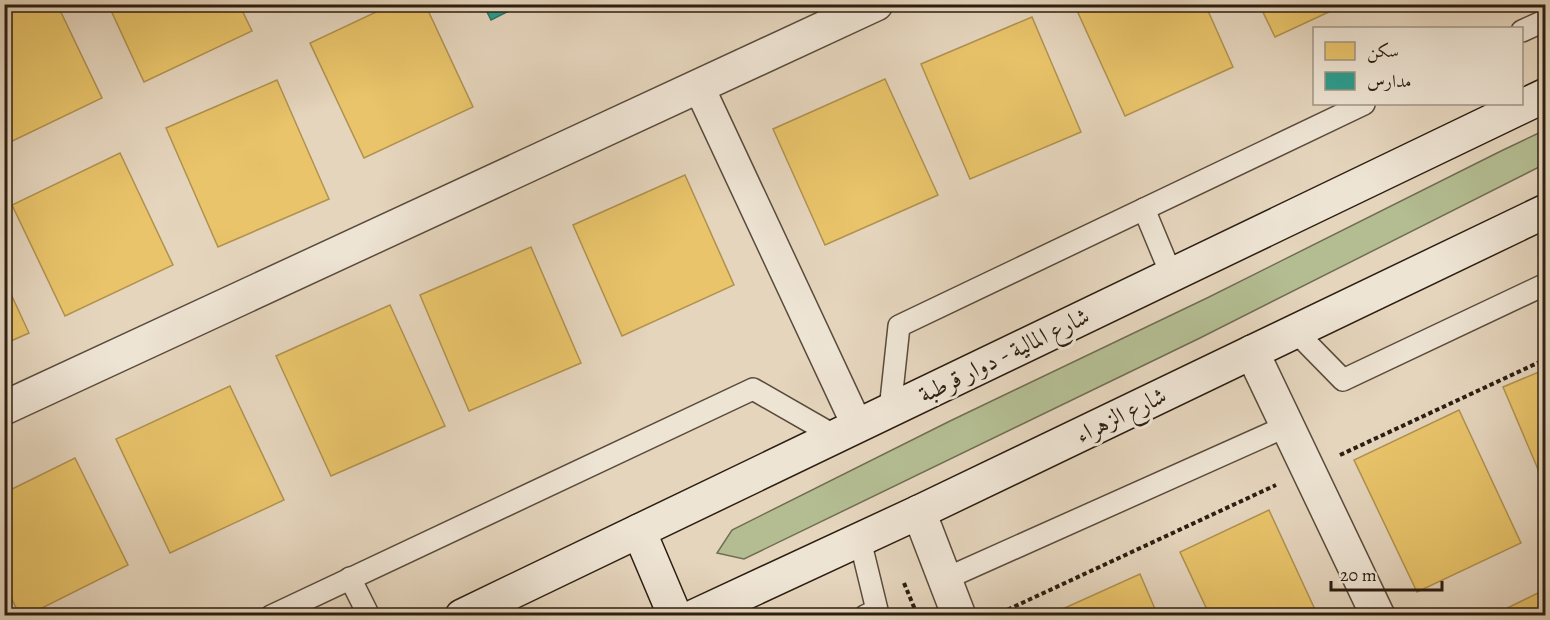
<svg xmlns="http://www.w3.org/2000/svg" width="1550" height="620" viewBox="0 0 1550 620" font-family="Alegreya,Amiri,serif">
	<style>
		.green { fill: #b4bd92; stroke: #706e52; stroke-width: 1.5 }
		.homes { fill: #e9c46a; stroke: #b0924f; stroke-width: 1.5 }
		.schools { fill: #2a9d8f; stroke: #2b7769; stroke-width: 1.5 }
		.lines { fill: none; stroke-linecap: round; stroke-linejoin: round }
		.service-casing { stroke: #5a4c3c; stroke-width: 24 }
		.pedestrian-casing { stroke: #5a4c3c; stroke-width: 33 }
		.minor-casing { stroke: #5a4c3c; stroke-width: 36 }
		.secondary-casing { stroke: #2c1e11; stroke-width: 36 }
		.path { stroke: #2c1e11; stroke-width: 4; stroke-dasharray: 4.5 3; stroke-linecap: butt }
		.service { stroke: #eee4d4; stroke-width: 21 }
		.pedestrian { stroke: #eee4d4; stroke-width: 30 }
		.minor { stroke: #eee4d4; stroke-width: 33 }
		.secondary { stroke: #eee4d4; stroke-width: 33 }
		.labels { text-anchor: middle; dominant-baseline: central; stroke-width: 6; stroke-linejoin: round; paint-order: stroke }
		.street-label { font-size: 24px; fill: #2c1e11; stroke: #eee4d4 }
	</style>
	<rect width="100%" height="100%" fill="#e5d5bd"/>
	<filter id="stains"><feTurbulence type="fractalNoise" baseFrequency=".00333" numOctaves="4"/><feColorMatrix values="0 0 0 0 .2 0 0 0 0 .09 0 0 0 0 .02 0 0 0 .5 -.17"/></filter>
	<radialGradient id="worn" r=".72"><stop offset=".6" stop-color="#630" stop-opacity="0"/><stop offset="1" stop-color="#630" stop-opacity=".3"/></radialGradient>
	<polygon class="green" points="1545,130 1545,164 1200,338 744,559 717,553 732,530 950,421 1207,298 1501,151"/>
	<g class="homes">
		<polygon points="22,4 57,4 102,98 4,145 4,13"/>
		<polygon points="108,4 239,4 252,31 144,82"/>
		<polygon points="393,4 425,4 473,107 364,158 310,43"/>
		<polygon points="1074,4 1205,4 1233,67 1125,116"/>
		<polygon points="1259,4 1346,4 1275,37"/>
		<polygon points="1032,17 1081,132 970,179 921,64"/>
		<polygon points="885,79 938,195 825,245 773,129"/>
		<polygon points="277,80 329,199 218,247 166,128"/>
		<polygon points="120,153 173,265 65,316 12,205"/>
		<polygon points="685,175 734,285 622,336 573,225"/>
		<polygon points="531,247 581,363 469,411 420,295"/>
		<polygon points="4,279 29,333 4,344"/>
		<polygon points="390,305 445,426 331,476 276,356"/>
		<polygon points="1546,369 1546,488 1503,387"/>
		<polygon points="230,386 284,500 170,553 116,439"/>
		<polygon points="1459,410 1521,543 1417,592 1354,460"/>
		<polygon points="75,458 128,565 26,616 20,616 4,583 4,493"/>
		<polygon points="1269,510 1318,616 1210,616 1180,552"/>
		<polygon points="1140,574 1158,616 1047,616"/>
		<polygon points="1546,589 1546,616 1491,616"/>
	</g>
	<polygon class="schools" points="483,4 523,4 491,20"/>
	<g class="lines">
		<defs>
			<g id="service">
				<polyline points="1522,31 1546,20"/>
				<polyline points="1144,209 1171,274"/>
				<polyline points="1295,331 1343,380 1546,284"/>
				<polyline points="890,410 899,326 1364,104"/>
				<polyline points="860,540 877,610 865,616"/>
				<polyline points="350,578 369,616"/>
				<polyline points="945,579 1287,426"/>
				<polyline points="271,616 753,389 835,436"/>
			</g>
			<polyline id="pedestrian" points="699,87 857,425"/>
			<g id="minor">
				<polyline points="1252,352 1378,616"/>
				<polyline points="4,408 876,4"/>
				<polyline points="919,512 959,616"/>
			</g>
			<g id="secondary">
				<polyline points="639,531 675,616"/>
				<polyline points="462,616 1546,95"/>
				<polyline points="695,616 919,512 1546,211"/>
			</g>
		</defs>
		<use href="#service" class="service-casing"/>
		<use href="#pedestrian" class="pedestrian-casing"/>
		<use href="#minor" class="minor-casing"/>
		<use href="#secondary" class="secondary-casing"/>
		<g class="path">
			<polyline points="1340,455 1546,359"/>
			<polyline points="904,583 916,612"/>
			<polyline points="994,616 1276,485"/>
		</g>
		<use href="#service" class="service"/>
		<use href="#pedestrian" class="pedestrian"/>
		<use href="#minor" class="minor"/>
		<use href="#secondary" class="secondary"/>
	</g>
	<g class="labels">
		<g class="street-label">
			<text transform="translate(1004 355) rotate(-26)">شارع المالية - دوار قرطبة</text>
			<text transform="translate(1121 415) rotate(-26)">شارع الزهراء</text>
		</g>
	</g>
	<rect width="1550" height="620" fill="none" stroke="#e5d5bd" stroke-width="24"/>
	<rect x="6" y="6" width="1538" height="608" fill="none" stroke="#2c1e11" stroke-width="3"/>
	<rect x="12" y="12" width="1526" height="596" fill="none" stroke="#2c1e11" stroke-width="1.5"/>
	<rect x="1313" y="27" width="210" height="78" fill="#eee4d4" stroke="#a09586" stroke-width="1.5"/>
	<rect x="1325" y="42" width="30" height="18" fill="#e9c46a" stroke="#a09586" stroke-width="1.5"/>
	<text x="1367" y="57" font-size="18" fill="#2c1e11">سكن</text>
	<rect x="1325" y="72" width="30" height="18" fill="#2a9d8f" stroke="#a09586" stroke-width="1.5"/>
	<text x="1367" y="87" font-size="18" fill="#2c1e11">مدارس</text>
	<path d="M1331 581v9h111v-9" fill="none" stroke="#2c1e11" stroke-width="3"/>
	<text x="1340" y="581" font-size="18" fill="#2c1e11" stroke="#eee4d4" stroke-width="4.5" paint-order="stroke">20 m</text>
	<rect width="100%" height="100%" filter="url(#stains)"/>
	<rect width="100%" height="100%" fill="url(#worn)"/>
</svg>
